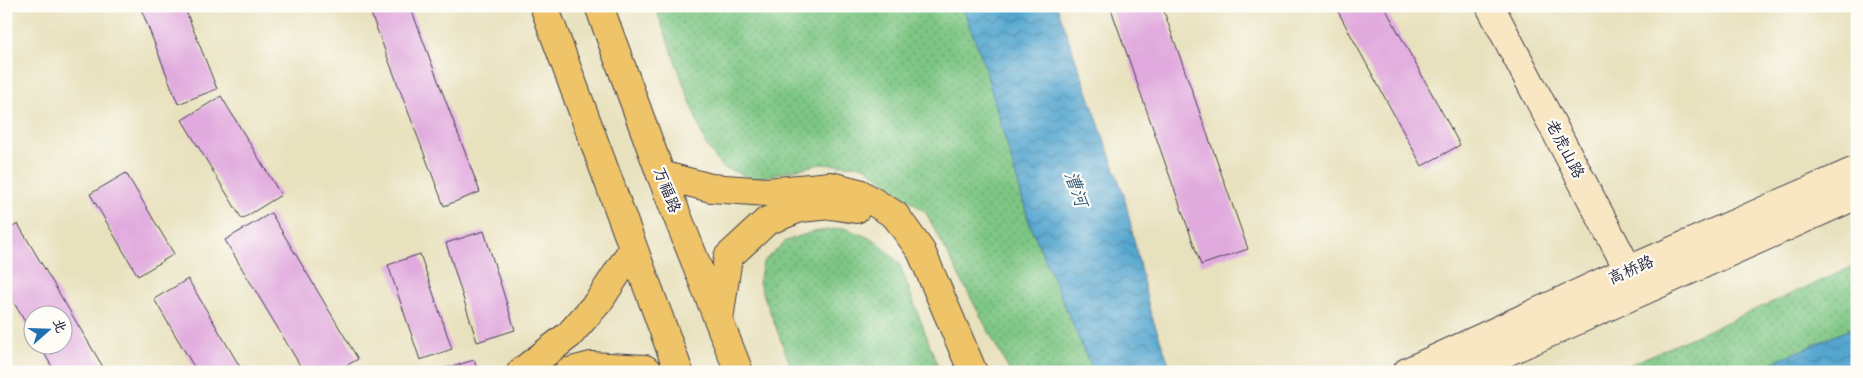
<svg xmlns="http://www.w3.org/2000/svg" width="1863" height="378" viewBox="0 0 1863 378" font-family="'Architects Daughter','LXGW WenKai TC',sans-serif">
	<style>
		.grass { fill: url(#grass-dots); stroke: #50745f }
		.water { fill: url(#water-waves); stroke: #3b6485 }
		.building { fill: #e1aade }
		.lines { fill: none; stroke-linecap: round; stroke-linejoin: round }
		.secondary-casing { stroke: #403f4e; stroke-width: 30 }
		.primary-casing { stroke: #403f4e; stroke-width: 30 }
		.secondary { stroke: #f9e7c3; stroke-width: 28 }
		.primary { stroke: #efc469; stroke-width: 28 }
		.labels { text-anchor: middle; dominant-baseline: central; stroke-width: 4.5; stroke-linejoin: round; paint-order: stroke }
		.street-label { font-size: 16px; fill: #22223b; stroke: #fdfcf7 }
		.water-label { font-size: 18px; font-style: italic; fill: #385d7e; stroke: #fdfcf7 }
	</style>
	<defs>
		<pattern id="grass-dots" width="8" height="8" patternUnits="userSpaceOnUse" patternTransform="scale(1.25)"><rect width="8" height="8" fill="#7dc683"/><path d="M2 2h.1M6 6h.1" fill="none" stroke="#66a06c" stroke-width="1.8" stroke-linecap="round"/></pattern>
		<pattern id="water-waves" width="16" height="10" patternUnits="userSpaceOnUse" patternTransform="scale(1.25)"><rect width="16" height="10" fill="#54a6cf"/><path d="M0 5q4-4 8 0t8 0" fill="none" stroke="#4587a9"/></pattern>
	</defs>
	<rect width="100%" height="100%" fill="#fdfcf7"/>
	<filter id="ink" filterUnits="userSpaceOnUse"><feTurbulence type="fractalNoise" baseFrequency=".02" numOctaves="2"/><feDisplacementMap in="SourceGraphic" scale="10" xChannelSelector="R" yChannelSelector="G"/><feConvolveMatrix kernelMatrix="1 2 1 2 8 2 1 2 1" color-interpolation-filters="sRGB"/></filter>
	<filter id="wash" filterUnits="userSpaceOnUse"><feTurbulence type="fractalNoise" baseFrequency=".0096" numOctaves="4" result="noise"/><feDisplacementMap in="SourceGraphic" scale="20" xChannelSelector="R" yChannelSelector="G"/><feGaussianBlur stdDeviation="1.12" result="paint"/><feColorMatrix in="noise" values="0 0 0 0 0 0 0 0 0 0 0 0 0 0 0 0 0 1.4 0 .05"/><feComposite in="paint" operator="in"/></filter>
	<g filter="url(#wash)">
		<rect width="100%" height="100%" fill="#e8e1bd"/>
		<g class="grass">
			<polygon points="655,6 962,6 982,58 1029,222 1093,372 1010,372 926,213 865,166 820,164 754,179 722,167 706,145"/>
			<polygon points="844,228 875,240 899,263 940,372 793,372 759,283 763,262 786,241 812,232"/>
			<polygon points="1857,265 1857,326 1751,372 1613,372"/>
		</g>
		<g class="water">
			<polygon points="962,6 1057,6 1124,195 1150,311 1172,372 1093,372 1029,222 982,58"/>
			<polygon points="1857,326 1857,372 1751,372"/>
		</g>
		<g id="blocks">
			<g class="building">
				<polygon points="140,6 184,6 217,89 178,104"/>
				<polygon points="368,6 410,6 480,192 444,206"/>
				<polygon points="1110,6 1162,6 1248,249 1201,265"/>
				<polygon points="1335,6 1384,6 1460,145 1422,166"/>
				<polygon points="221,96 281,195 242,219 182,120"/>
				<polygon points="126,173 174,254 138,276 90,194"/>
				<polygon points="271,213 358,359 344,367 346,372 304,372 225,240"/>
				<polygon points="18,224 106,372 55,372 40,346 62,346 62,316 32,316 32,334 6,289 6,231"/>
				<polygon points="484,231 515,330 477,342 446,243"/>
				<polygon points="420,254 452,349 420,360 388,265"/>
				<polygon points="188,279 243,372 197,372 154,299"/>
				<polygon points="474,360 478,372 438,372 438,371"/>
			</g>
		</g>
	</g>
	<g filter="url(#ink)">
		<use href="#blocks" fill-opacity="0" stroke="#403f4e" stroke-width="1"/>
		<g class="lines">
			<defs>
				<g id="secondary">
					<polyline points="1490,6 1637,286"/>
					<polyline points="1407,372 1629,270 1857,170"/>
					<polyline points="1462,372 1857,195"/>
				</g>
				<g id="primary">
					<polyline points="544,6 679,372"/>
					<polyline points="599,6 661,175 739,372"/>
					<polyline points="661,175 711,188 767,192 831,186 859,193 895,215 921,251 973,372"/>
					<polyline points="719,320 728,257 767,221 800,208 831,205 856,209"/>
					<polyline points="521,372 569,335 599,301 633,249"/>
					<polyline points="568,372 591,366 645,369 649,372"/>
				</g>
			</defs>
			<use href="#secondary" class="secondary-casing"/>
			<use href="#primary" class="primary-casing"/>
			<use href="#secondary" class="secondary"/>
			<use href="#primary" class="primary"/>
		</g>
	</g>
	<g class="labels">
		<g class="street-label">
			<text transform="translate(1565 149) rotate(62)">老虎山路</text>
			<text transform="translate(667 190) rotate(69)">万福路</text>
			<text transform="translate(1631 270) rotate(-24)">高桥路</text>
		</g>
		<g class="water-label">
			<text transform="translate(1076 189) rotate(70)">漕河</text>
		</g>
	</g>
	<rect width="1863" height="378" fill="none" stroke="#fdfcf7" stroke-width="25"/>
	<g transform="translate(48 330) rotate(70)"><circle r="24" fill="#fdfcf7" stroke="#a5a5ac"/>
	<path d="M0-4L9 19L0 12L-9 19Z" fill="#1f6fb2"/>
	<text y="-8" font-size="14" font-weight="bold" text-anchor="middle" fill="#22223b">北</text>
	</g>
</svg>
